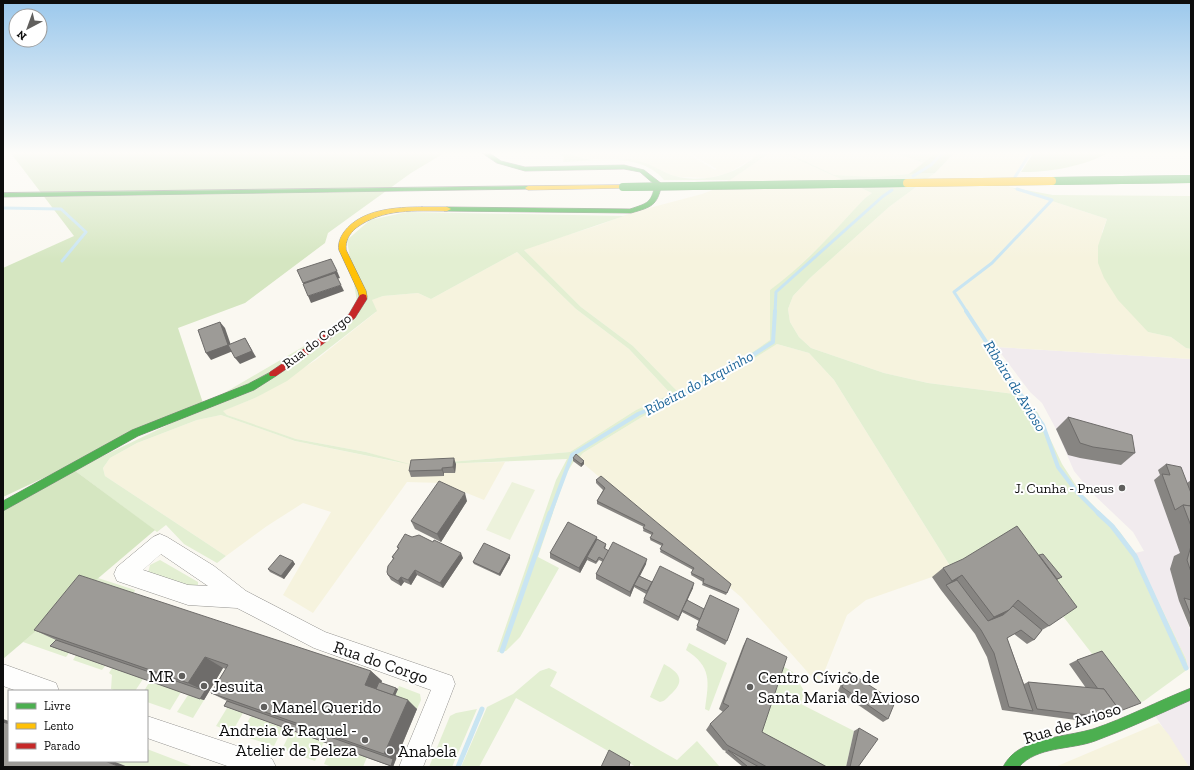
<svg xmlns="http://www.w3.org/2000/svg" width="1194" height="770" viewBox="0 0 1194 770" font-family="'Zilla Slab',serif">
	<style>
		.industrial { fill: #f1ebee }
		.farmland { fill: #f6f3de }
		.green { fill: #e3efd2; fill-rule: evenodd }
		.forest { fill: #d5e6c1 }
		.pitch { fill: #edf2dc }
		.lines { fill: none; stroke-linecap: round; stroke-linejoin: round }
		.stream-far2 { stroke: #c9e5f2; stroke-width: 3 }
		.stream-far1 { stroke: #c9e5f2; stroke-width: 4 }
		.stream { stroke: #c9e5f2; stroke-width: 5 }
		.street-casing { stroke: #949390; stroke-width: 1 }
		.fast-casing { stroke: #8a8986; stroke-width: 1 }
		.slow-casing { stroke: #8a8986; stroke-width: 1 }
		.jam-casing { stroke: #8a8986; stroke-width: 1 }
		.street { fill: #fefefd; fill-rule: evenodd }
		.fast { fill: #4caf50; fill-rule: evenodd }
		.slow { fill: #ffc107; fill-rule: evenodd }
		.jam { fill: #c62828; fill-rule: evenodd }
		.fast-bridge-casing { stroke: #81807d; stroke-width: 8; stroke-linecap: butt }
		.slow-bridge-casing { stroke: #81807d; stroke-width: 8; stroke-linecap: butt }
		.fast-bridge { stroke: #4caf50; stroke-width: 8 }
		.slow-bridge { stroke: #ffc107; stroke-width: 8 }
		.wall { fill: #878582 }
		.shaded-wall { fill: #6e6c6a }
		.building { fill: #9d9b97; stroke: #6e6c6a }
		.poi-dot { fill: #605f5d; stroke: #fff; stroke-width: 1.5 }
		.labels { text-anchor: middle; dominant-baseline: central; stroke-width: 4; stroke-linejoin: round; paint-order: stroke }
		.street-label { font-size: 14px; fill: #0d0d0d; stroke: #fff }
		.poi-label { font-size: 14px; fill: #0d0d0d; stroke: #fff; text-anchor: end }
		.water-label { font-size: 15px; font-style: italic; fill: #1c6498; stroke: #fff }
		.near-street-label { font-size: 17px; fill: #0d0d0d; stroke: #fff }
		.near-poi-label { font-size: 17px; fill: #0d0d0d; stroke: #fff; text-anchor: start }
	</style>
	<rect width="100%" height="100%" fill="#faf8f1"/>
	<g class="industrial">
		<polygon points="996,347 1191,359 1191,604 1179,601 1191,632 1191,667 1188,669 1186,659 1135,553 1144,551 1133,532 1092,493 1074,471 1056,429 1042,403 1030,392"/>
		<polygon points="1191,696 1191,767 1189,767 1154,714"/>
	</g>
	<g class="farmland">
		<polygon points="568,152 684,152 715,170 717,169 688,152 759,152 752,159 728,173 709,178 681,177 674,176 642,162 622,159 587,159"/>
		<polygon points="771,152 781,152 872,193 865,198 828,238 789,276 770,290 770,340 734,365 678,392 633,346 581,307 523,249 596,226 634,212 702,194 715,189"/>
		<polygon points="786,152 891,152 924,163 909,174 875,177 834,175"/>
		<polygon points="955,152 1031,152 1009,187 1107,219 1102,232 1148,332 1171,337 1186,348 1191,349 1191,359 996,347 990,345 1021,395 928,383 884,373 811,348 799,337 790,322 788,309 793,296 810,278 889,207 935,173"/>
		<polygon points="517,252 576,309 629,349 671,394 636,410 570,452 425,464 505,462 484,500 442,483 407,482 313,613 283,595 331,512 303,503 267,526 226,556 105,476 103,468 110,458 137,443 197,420 221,415 295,441 402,463 366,452 296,439 262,428 227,415 222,411 255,398 316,360 376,312 371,300 383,296 418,293 431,299"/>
		<polygon points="777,344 809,353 834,380 952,569 932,577 866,600 847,615 819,685 741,597 578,459 583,453 642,417 737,369"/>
		<polygon points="1159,723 1169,735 1189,767 1055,767"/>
	</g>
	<g class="green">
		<path d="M 555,152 C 571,152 573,156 587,159 C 605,163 624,156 642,162 C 653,165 664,173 675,176 C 703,184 740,174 759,152 L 771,152 L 730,180 L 664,180 C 641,152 595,161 563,162 L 564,157 Z"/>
		<path d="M 781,152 L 786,152 L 834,175 L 875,177 L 909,174 L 935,173 L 889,207 L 810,278 L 793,296 L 788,309 L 790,322 L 799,337 L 811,348 L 884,373 L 928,383 L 1021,395 L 1038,413 L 1062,464 L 1081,493 L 1120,532 L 1135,553 L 1186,659 L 1188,669 L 1144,701 L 1137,704 L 1093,655 L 1062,615 L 952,569 L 834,380 L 809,353 L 777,344 L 737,369 L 642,417 L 583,453 L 578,459 L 576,458 L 566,474 L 538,557 L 559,568 L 520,637 L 506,651 L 497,652 L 556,480 L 567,459 L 413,465 L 295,441 L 221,415 L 197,420 L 137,443 L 110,458 L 103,468 L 105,476 L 226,556 L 217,563 L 184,544 L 166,525 L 157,532 L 74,470 L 178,420 L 359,314 L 347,240 L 370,220 L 407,212 L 624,216 L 524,250 L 581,307 L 633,346 L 678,392 L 734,365 L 770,340 L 770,290 C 806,264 835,230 865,198 L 872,193 ZM 517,252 L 576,309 L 629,349 L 671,394 L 636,410 L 570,452 L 413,465 L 366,452 L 296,439 L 227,415 L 223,411 L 255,398 L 287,381 L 377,311 L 372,300 L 383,296 L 418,293 L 431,299 Z"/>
		<polygon points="891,152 937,152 924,163"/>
		<polygon points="1009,187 1053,195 1191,196 1191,349 1186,348 1171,337 1148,332 1118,300 1104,278 1098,263 1098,246 1107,219"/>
		<polygon points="160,560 198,582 198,587 195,589 148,573 150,565"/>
		<polygon points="98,578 135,590 132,599 69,653 66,657 23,642"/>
		<path d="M 689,643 L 727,663 L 709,711 L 705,709 C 709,681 712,667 686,650 Z"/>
		<polygon points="76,655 105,666 102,670 73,660"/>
		<path d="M 664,664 C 680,673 686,681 670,695 C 667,698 665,701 660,702 L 650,697 Z"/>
		<polygon points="781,665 793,672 804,691 801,704 854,731 846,767 811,767 756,737"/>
		<polygon points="112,668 143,679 135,691 117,691 111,689 112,675 109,673"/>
		<polygon points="549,668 557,672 550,686 661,751 677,760 697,741 720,767 636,767 516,698 479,767 461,767 487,707 513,694 540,671"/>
		<polygon points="150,681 181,692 170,710 147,702 147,691 144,691"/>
		<polygon points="399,686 420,694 421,700 417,709 393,701"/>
		<polygon points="188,695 204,700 193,718 177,712"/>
		<polygon points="227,708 243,713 232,732 216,726"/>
		<polygon points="477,709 452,767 429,767 450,716 456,713"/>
		<polygon points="251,716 283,728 274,746 240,735"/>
		<polygon points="291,731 324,742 315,761 282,749"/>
		<polygon points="332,745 367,757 363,767 332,767 324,764"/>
		<polygon points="147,749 194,767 128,767 113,761 147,761"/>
	</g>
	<g class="forest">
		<polygon points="10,152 446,152 411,173 328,233 325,243 245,303 178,328 203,403 3,497 3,268 74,236"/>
		<polygon points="937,152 955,152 935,173 909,174"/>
		<path d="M 1034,152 L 1109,152 C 1087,166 1046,173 1021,172 Z"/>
		<polygon points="74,470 155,530 3,659 3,511"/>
	</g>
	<polygon class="pitch" points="512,482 535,490 510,540 486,530"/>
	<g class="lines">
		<g class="stream-far2">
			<polyline points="913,176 931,165 943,152"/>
			<polyline points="1015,177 1031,152"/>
			<polyline points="3,208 61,209 86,232 62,261"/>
			<polyline points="775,312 776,292 882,197 892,190"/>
			<polyline points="967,312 954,292 992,263 1052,200 1017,189"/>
		</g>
		<g class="stream-far1">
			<polyline points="966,311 1021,395 1043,425 1058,467 1077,492 1099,514"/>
			<polyline points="550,514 572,455 638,414 678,397 734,367 773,342 775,311"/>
		</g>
		<g class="stream">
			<polyline points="1098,513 1112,526 1135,556 1186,668"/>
			<polyline points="502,651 550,513"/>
			<polyline points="458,767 482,709"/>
		</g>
		<defs>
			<g id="street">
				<path d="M 160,534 L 167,537 L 214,566 L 246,591 L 325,632 L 452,676 L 455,684 L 423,767 L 399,767 L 431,690 L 314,648 L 237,608 L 188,605 L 117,581 L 114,574 L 117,567 L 153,537 ZM 161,554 L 208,586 L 188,585 L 143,570 Z"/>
				<polygon points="3,664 56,683 59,691 17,691 3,686"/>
				<polygon points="147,716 264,755 272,759 276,767 230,767 147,738"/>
			</g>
			<g id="fast">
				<path d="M 481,152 L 488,152 L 501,161 L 525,167 L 624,165 L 644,170 L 662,184 C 657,206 652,207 631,213 L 444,211 L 443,209 L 447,207 L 630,209 C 648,203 651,203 655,185 L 640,172 L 624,169 L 525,171 L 497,163 Z"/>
				<polygon points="528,186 531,188 530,189 3,197 3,193"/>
				<polygon points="273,371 276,372 277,374 276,376 254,390 138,436 3,511 3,501 132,430 248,384"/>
				<path d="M 1191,688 L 1191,700 C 1159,714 1128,729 1095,741 C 1071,750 1037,746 1019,767 L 1003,767 C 1007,759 1014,752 1022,748 C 1044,736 1069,736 1093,729 C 1126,718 1158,701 1191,688 Z"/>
			</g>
			<g id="slow">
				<polygon points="623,185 626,187 625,188 528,190 525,188 528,186"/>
				<path d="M 422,207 L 447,207 L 451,209 L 447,211 C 415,211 383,208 356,228 C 349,234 345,241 346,250 L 366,291 L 367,297 L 366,299 L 360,299 L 358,291 L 339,250 C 338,243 340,238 344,232 C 361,209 396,207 422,207 Z"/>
			</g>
			<polygon id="jam" points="363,294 366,295 367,299 355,318 323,344 276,376 270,376 269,374 270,372 317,340 349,314 360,295"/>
		</defs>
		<use href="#street" class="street-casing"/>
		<use href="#fast" class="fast-casing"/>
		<use href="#slow" class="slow-casing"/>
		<use href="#jam" class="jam-casing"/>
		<use href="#street" class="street"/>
		<use href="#fast" class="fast"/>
		<use href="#slow" class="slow"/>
		<use href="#jam" class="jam"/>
		<defs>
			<g id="fast-bridge">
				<polyline points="1052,181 1191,179"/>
				<polyline points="623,187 907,183"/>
			</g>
			<polyline id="slow-bridge" points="907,183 1052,181"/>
		</defs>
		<use href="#fast-bridge" class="fast-bridge-casing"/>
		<use href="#slow-bridge" class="slow-bridge-casing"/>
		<use href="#fast-bridge" class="fast-bridge"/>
		<use href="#slow-bridge" class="slow-bridge"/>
	</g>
	<g class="wall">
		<polygon points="1068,417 1135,453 1121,465 1080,458 1068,455 1056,429"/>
		<polygon points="573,458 584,464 581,467 573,461"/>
		<polygon points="456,464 455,473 444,473 444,476 411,477 409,471"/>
		<polygon points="1166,464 1187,483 1191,480 1191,630 1179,601 1170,569 1174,556 1180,553 1154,480 1160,475 1158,470"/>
		<polygon points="596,480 731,584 726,595 702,585 703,582 691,575 693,570 660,552 662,546 650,540 652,535 643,531 644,527 597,504 597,501 603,490 596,483"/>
		<polygon points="467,501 441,542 415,529 411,521"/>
		<polygon points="412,537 463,558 443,588 417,575 411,585 404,582 401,586 391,580 388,575 393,559 392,557 398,549 397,547"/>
		<polygon points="597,539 606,544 606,546 605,549 609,551 646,564 640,576 652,582 693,588 687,600 727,641 725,645 696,630 699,621 682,612 678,621 643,603 644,599 646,594 634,587 630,597 596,579 596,574 603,562 599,560 596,564 587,560 580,573 550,558 550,553"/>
		<polygon points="1039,555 1062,577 1057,580 1049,626 1042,630 1034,640 1027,644 1014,634 1007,638 1024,684 1028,682 1086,688 1069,664 1077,660 1102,651 1104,717 1091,722 1002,710 987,657 975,634 941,590 932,577 943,568"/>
		<polygon points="510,558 500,576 474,564 473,562"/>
		<polygon points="293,561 295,564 284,579 270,572 268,569"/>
		<polygon points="34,630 371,671 382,681 381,683 398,689 395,695 417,709 393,767 224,706 227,701 211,693 226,669 223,668 204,700 55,648 50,646 56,640"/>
		<polygon points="747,638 762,732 827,767 743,767 725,752 726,751 723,750 706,730 710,724 723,712 719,709 743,646"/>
		<polygon points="849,672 888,719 883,722 838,691 845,675"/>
		<polygon points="859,728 858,767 846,767 854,731"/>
	</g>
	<g class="shaded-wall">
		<polygon points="337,271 340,278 306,289 303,283"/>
		<polygon points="341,285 344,291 311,303 308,296"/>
		<polygon points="220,322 225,328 233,351 211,360 206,353"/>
		<polygon points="245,338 256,357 240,364 235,358"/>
		<polygon points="454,458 456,464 455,473 453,467"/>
		<polygon points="584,461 584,464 581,467 581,464"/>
		<polygon points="442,468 444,473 444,476 442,470"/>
		<polygon points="465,493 467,501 441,542 437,534"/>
		<polygon points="597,537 597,542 587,557 587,560 580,573 579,568"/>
		<polygon points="461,553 463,558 443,588 440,583"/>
		<polygon points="510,555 510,558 500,576 499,574"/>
		<polygon points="647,559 646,564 635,585 634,585 634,587 630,597 630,592"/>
		<polygon points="293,561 295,564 284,579 281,576"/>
		<polygon points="415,570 417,575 411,585 408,580"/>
		<polygon points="962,575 951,585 946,585 952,581"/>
		<polygon points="401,577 404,582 401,586 398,581"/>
		<polygon points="694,583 693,588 678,621 679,617"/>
		<polygon points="1009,610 997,619 981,625 994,617"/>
		<polygon points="205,657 223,668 204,700 200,699 205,691 188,683"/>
		<polygon points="371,671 382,681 376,694 365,685"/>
		<polygon points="396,688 398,689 393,701 391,699"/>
		<polygon points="408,700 417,709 395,761 384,754"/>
		<polygon points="3,719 9,721 9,724 3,722"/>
		<polygon points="393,759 395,761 393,767 391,766"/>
		<polygon points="105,761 113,761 128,767 120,767"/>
	</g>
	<g class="building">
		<polygon points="331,259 337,271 303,283 297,270"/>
		<polygon points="335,273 341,285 308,296 303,284"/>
		<polygon points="220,322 228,345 206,353 198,330"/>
		<polygon points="245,338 252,351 235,358 228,345"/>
		<polygon points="1068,417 1132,435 1135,453 1093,447 1080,443"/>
		<polygon points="576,454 584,461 581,464 573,458"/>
		<polygon points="454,458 453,467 442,468 442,470 409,471 411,460"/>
		<polygon points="1166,464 1181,467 1191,493 1191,506 1183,505 1175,510 1162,474 1170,475"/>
		<polygon points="601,476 731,584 727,593 703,583 704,579 691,573 694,568 660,549 663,544 650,538 653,533 643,528 645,525 597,501 605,488 596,480"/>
		<polygon points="439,481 465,493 437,534 411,521"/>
		<polygon points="1183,505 1191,506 1191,526"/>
		<polygon points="568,522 597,537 579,568 550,553"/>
		<polygon points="1017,526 1077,607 1049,626 1018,600 1009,610 994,617 962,575 952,581 943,568 963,559"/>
		<polygon points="405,534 412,537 419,535 433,542 434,540 461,553 440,583 415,570 408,580 401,577 398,581 388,575 387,572 388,566 394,558 392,557 399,548 397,547"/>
		<polygon points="597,539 606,544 604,548 609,551 604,560 599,557 596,562 587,557"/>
		<polygon points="613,542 647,559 630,592 596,574"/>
		<polygon points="484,543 510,555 499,574 473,562"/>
		<polygon points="1191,546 1191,572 1187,560"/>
		<polygon points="1043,554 1062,577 1057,579 1039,555"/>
		<polygon points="280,555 293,561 281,576 268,569"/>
		<polygon points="660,566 694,583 679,617 644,599"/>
		<polygon points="79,575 371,671 365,685 408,700 384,754 211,693 228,665 205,657 188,683 34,630"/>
		<polygon points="639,576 652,582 647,591 634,585"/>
		<polygon points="957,580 988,621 1003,615 1009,610 1013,606 1042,630 1034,640 1021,630 1007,638 1033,711 1009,707 994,653 981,630 946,585"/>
		<polygon points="710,595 739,609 727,641 697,626"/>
		<polygon points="1184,598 1191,600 1191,616"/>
		<polygon points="687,600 704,609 700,619 682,610"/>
		<polygon points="747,638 787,657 762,732 827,767 767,767 727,745 710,724 729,706 723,703"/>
		<polygon points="56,640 205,691 200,699 50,646"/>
		<polygon points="1102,651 1141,703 1120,711 1104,689 1098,689 1077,660"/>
		<polygon points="849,672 895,702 888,719 842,687"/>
		<polygon points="379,682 396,688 393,695 376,689"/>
		<polygon points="1028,682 1104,689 1120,711 1104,717 1037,709"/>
		<polygon points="227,701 393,759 391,766 224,706"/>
		<polygon points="3,722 9,724 9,761 105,761 120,767 3,767"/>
		<polygon points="859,728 878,739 858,767 850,767"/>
		<polygon points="609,750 630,762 629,767 601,767"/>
		<polygon points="728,750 759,767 748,767"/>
	</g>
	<linearGradient id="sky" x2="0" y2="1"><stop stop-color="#9bc8ec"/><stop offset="0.59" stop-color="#fdfcf9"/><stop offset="1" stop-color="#fdfcf9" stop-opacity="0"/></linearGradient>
	<rect width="1194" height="259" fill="url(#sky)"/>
	<g class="poi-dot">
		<circle cx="1122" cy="488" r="4"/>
		<circle cx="182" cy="676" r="4"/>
		<circle cx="204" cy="686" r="4"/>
		<circle cx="750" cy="687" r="4"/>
		<circle cx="264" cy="707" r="4"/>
		<circle cx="365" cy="740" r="4"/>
		<circle cx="390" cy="751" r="4"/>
	</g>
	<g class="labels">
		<g class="street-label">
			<text transform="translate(317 341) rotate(-37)">Rua do Corgo</text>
		</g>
		<g class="poi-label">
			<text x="1114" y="488">J. Cunha - Pneus</text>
		</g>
		<g class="water-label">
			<text transform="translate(699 383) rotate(-28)">Ribeira do Arquinho</text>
			<text transform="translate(1015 386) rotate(58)">Ribeira de Avioso</text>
		</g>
		<g class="near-street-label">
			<text transform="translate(381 662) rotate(19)">Rua do Corgo</text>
			<text transform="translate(1072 723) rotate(-18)">Rua de Avioso</text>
		</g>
		<g class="near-poi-label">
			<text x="174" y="676" text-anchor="end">MR</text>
			<text x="758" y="677">Centro Cívico de<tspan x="758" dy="20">Santa Maria de Avioso</tspan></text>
			<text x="212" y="686">Jesuita</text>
			<text x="272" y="707">Manel Querido</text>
			<text x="357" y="730" text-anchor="end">Andreia &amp; Raquel -<tspan x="357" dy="20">Atelier de Beleza</tspan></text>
			<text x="398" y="751">Anabela</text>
		</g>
	</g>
	<rect width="1194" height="770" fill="none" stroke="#0d0d0d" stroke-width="8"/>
	<rect x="8" y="690" width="140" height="72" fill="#ffffff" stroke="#9e9e9e"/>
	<rect x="16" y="703" width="20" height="6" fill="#4caf50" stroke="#9e9e9e"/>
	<text x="44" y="710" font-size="12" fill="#0d0d0d">Livre</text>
	<rect x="16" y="723" width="20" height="6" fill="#ffc107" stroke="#9e9e9e"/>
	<text x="44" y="730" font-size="12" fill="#0d0d0d">Lento</text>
	<rect x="16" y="743" width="20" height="6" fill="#c62828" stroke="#9e9e9e"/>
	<text x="44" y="750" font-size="12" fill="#0d0d0d">Parado</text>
	<g transform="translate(28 28) rotate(221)"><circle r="19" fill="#ffffff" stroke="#9e9e9e"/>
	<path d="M0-3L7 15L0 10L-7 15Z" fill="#605f5d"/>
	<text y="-6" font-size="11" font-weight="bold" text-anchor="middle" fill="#0d0d0d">N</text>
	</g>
</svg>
